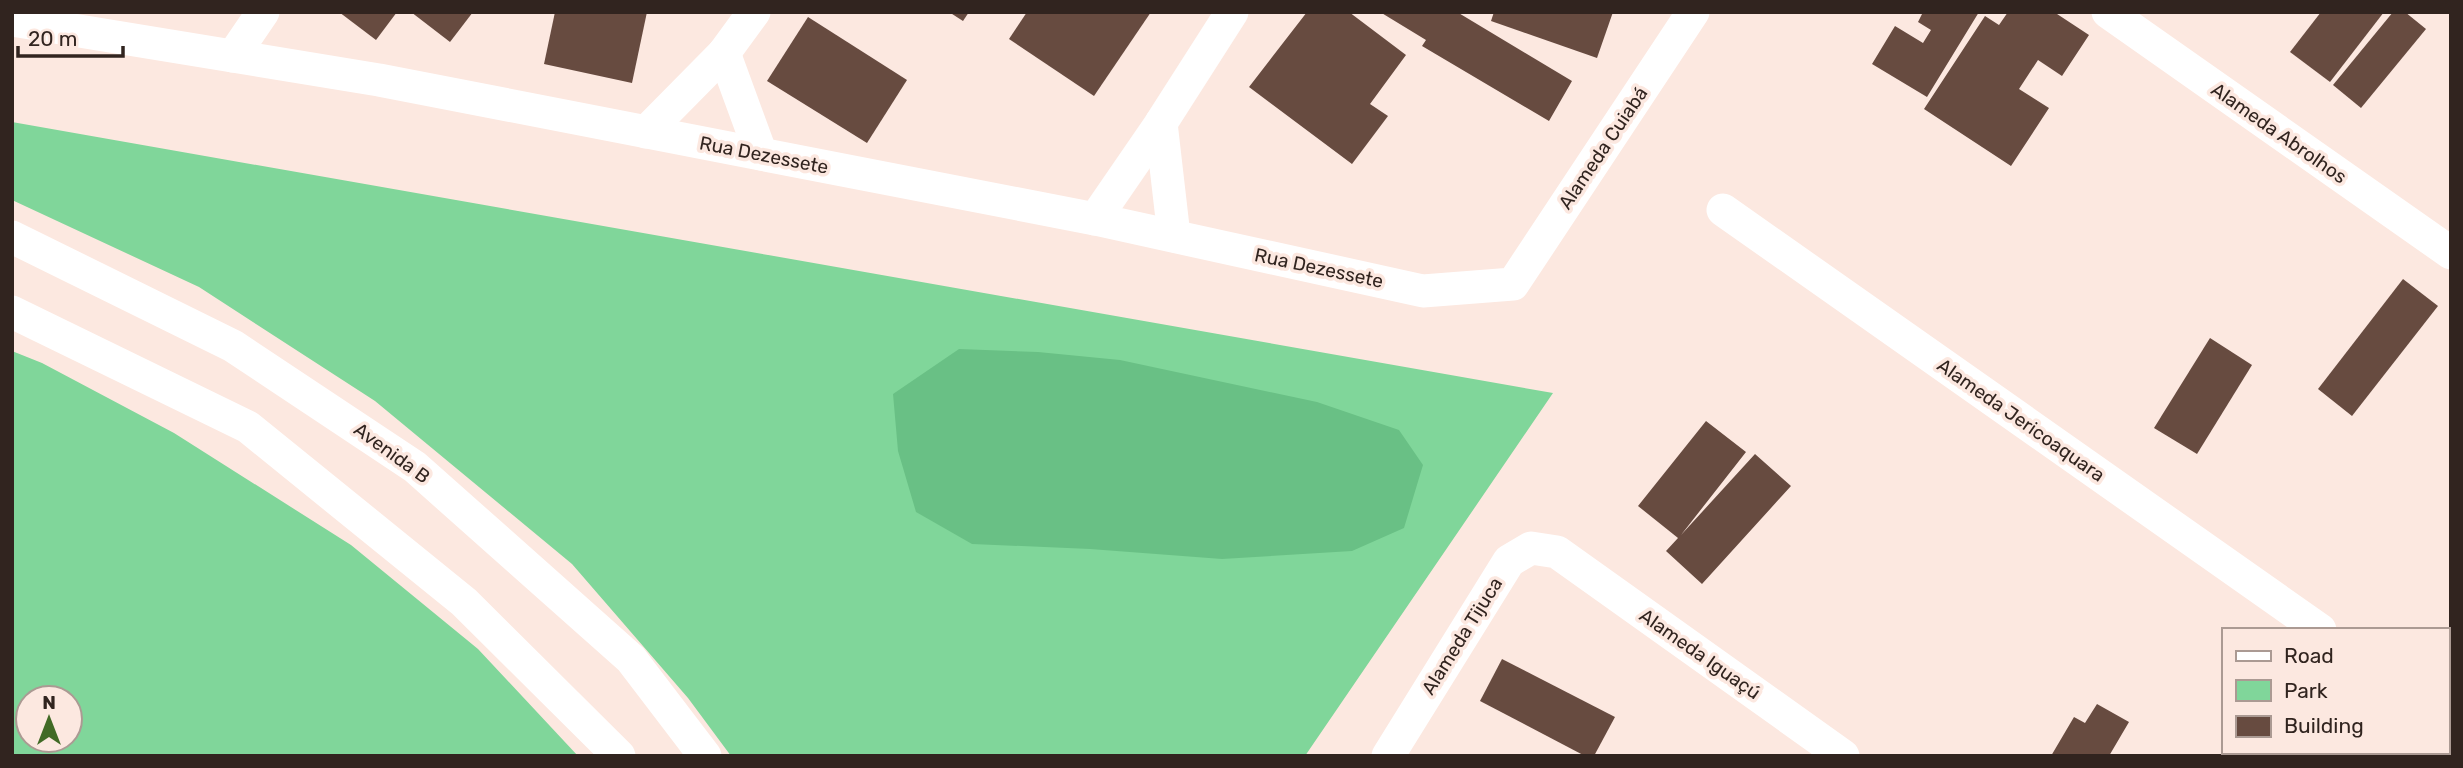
<svg xmlns="http://www.w3.org/2000/svg" width="2463" height="768" viewBox="0 0 2463 768" font-family="Rubik,sans-serif">
	<style>
		.green { fill: #80d69a; fill-rule: evenodd }
		.forest { fill: #69c085 }
		.building { fill: #674b40 }
		.lines { fill: none; stroke-linecap: round; stroke-linejoin: round }
		.minor { stroke: #fff; stroke-width: 33 }
		.labels { text-anchor: middle; dominant-baseline: central; stroke-width: 7; stroke-linejoin: round; paint-order: stroke }
		.street-label { font-size: 19px; fill: #31241f; stroke: #fce8e0 }
	</style>
	<rect width="100%" height="100%" fill="#fce8e0"/>
	<g class="green">
		<polygon points="12,122 1553,393 1305,756 731,756 688,698 572,564 375,401 199,287 12,200"/>
		<path d="M 12,351 L 42,363 L 174,433 L 351,545 L 478,649 L 578,756 L 12,756 ZM 28,698 L 70,698 L 70,740 L 28,740 Z"/>
	</g>
	<polygon class="forest" points="959,349 1038,352 1120,360 1317,402 1399,430 1423,465 1404,528 1352,551 1222,559 1090,549 972,544 916,512 898,451 893,394"/>
	<g class="building">
		<polygon points="339,12 397,12 376,40"/>
		<polygon points="411,12 473,12 450,42"/>
		<polygon points="555,12 647,12 632,83 544,64"/>
		<polygon points="949,12 969,12 963,21"/>
		<polygon points="1027,12 1151,12 1094,96 1009,39"/>
		<polygon points="1307,12 1349,12 1406,55 1370,104 1388,116 1352,164 1249,87"/>
		<polygon points="1380,12 1457,12 1572,81 1549,121 1422,46 1426,40"/>
		<polygon points="1494,12 1613,12 1597,58 1491,21"/>
		<polygon points="1923,12 1979,12 1927,97 1872,64 1895,26 1923,43 1931,30 1918,22"/>
		<polygon points="2008,12 2054,12 2089,35 2062,76 2038,60 2019,89 2049,108 2011,166 1924,109 1985,16 1999,25"/>
		<polygon points="2321,12 2384,12 2330,82 2290,52"/>
		<polygon points="2393,12 2405,12 2426,29 2361,108 2333,85"/>
		<polygon points="808,17 907,80 867,143 767,81"/>
		<polygon points="2403,279 2438,306 2352,416 2318,389"/>
		<polygon points="2210,338 2252,365 2197,454 2154,428"/>
		<polygon points="1706,421 1746,452 1681,535 1755,454 1791,486 1702,584 1666,551 1678,538 1638,506"/>
		<polygon points="1502,659 1615,717 1594,756 1585,756 1480,701"/>
		<polygon points="2097,704 2129,722 2109,756 2051,756 2074,717 2085,723"/>
	</g>
	<g class="lines">
		<g class="minor">
			<polyline points="2108,12 2451,253"/>
			<polyline points="12,20 379,80 1095,219 1423,291 1513,284 1693,12"/>
			<polyline points="724,53 761,154"/>
			<polyline points="233,56 263,12"/>
			<polyline points="1161,123 1174,236"/>
			<polyline points="646,132 724,53 754,12"/>
			<polyline points="1723,210 2320,630"/>
			<polyline points="1095,219 1161,123 1232,12"/>
			<polyline points="12,237 233,346 415,467 631,659 705,756"/>
			<polyline points="12,312 248,427 464,602 619,756"/>
			<polyline points="2447,720 2451,722"/>
			<polyline points="1388,756 1509,561 1531,548 1557,552 1843,756"/>
		</g>
	</g>
	<g class="labels">
		<g class="street-label">
			<text transform="translate(2279 133) rotate(35)">Alameda Abrolhos</text>
			<text transform="translate(1603 148) rotate(-56)">Alameda Cuiabá</text>
			<text transform="translate(764 155) rotate(11)">Rua Dezessete</text>
			<text transform="translate(1319 268) rotate(12)">Rua Dezessete</text>
			<text transform="translate(2021 420) rotate(35)">Alameda Jericoaquara</text>
			<text transform="translate(392 453) rotate(36)">Avenida B</text>
			<text transform="translate(1462 636) rotate(-58)">Alameda Tijuca</text>
			<text transform="translate(1700 654) rotate(35)">Alameda Iguaçú</text>
		</g>
	</g>
	<rect width="2463" height="768" fill="none" stroke="#31241f" stroke-width="28"/>
	<rect x="2222" y="628" width="228" height="126" fill="#fce8e0" stroke="#ab9a93" stroke-width="2"/>
	<rect x="2236" y="651" width="35" height="10" fill="#ffffff" stroke="#ab9a93" stroke-width="2"/>
	<text x="2284" y="663" font-size="21" fill="#31241f">Road</text>
	<rect x="2236" y="680" width="35" height="21" fill="#80d69a" stroke="#ab9a93" stroke-width="2"/>
	<text x="2284" y="698" font-size="21" fill="#31241f">Park</text>
	<rect x="2236" y="716" width="35" height="21" fill="#674b40" stroke="#ab9a93" stroke-width="2"/>
	<text x="2284" y="733" font-size="21" fill="#31241f">Building</text>
	<g transform="translate(49 719)"><circle r="33" fill="#fce8e0" stroke="#ab9a93" stroke-width="2"/>
	<path d="M0-5L12 26L0 18L-12 26Z" fill="#416a26"/>
	<text y="-10" font-size="19" font-weight="bold" text-anchor="middle" fill="#31241f">N</text>
	</g>
	<path d="M18 46v10h105v-10" fill="none" stroke="#31241f" stroke-width="3.5"/>
	<text x="28" y="46" font-size="21" fill="#31241f" stroke="#fce8e0" stroke-width="5" paint-order="stroke">20 m</text>
</svg>
